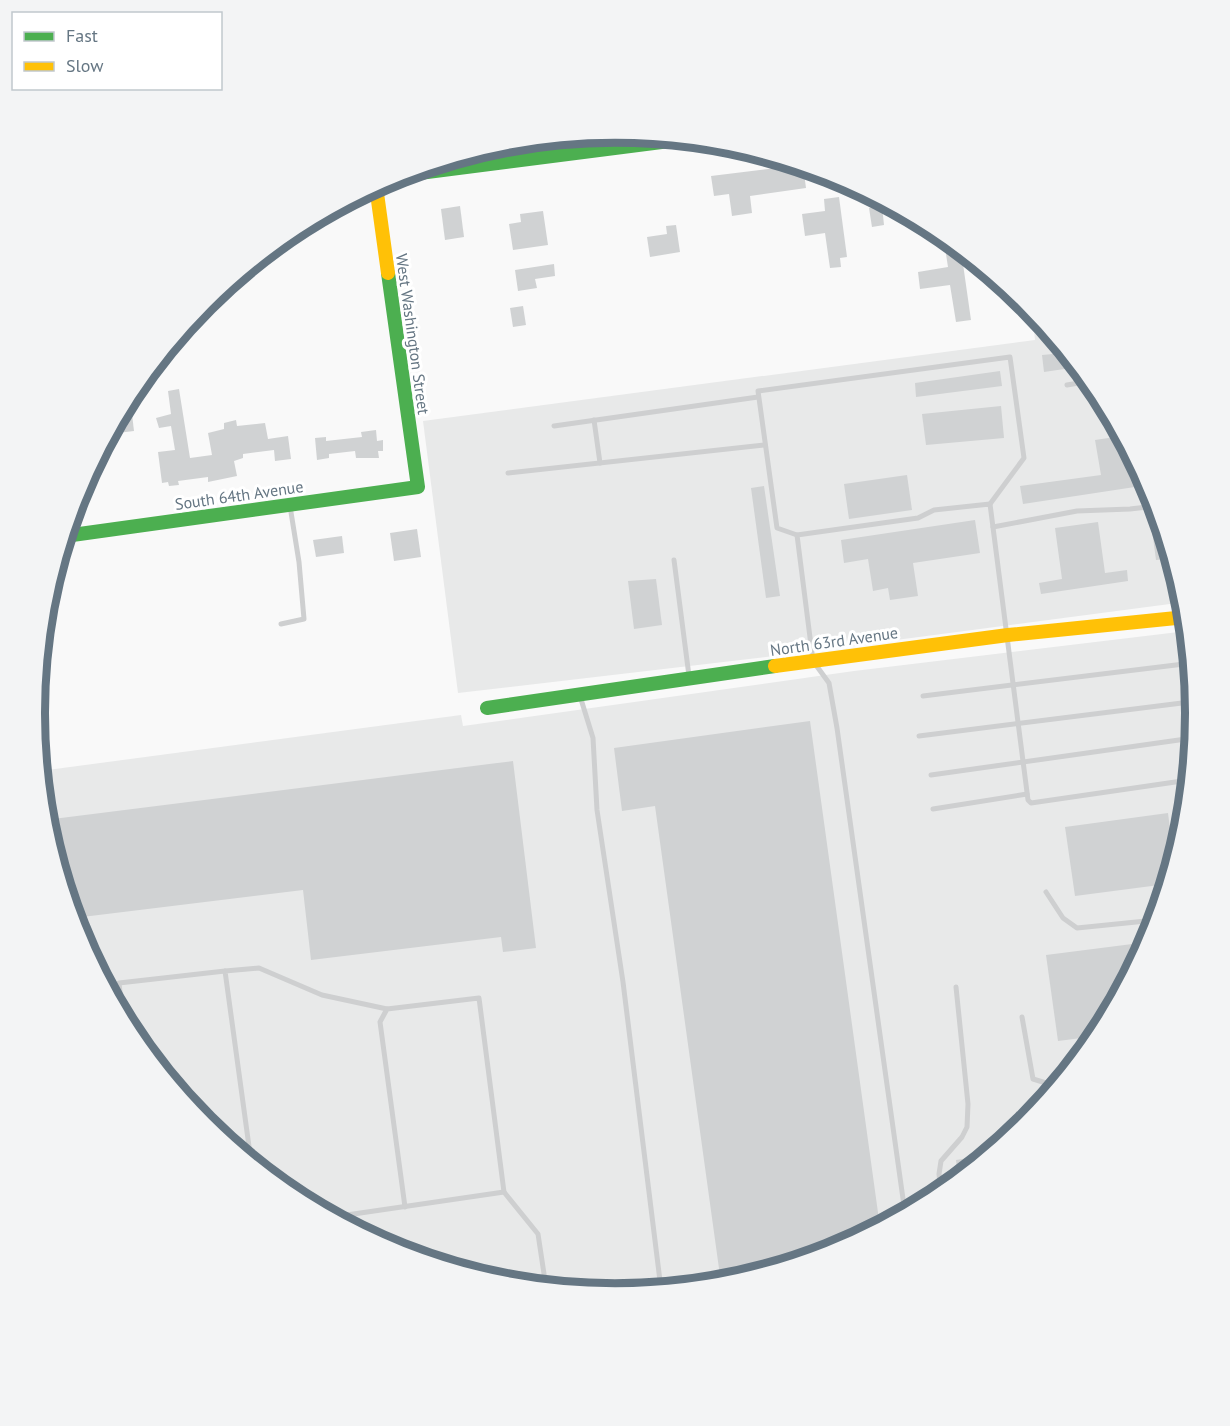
<svg xmlns="http://www.w3.org/2000/svg" width="1230" height="1426" viewBox="0 0 1230 1426" font-family="'PT Sans',sans-serif">
	<style>
		.built { fill: #e8e9e9 }
		.building { fill: #d0d2d3 }
		.lines { fill: none; stroke-linecap: round; stroke-linejoin: round }
		.lane { stroke: #cecfd0; stroke-width: 5 }
		.fast { stroke: #4caf50; stroke-width: 14 }
		.slow { stroke: #ffc107; stroke-width: 14 }
		.labels { text-anchor: middle; dominant-baseline: central; stroke-width: 6; stroke-linejoin: round; paint-order: stroke }
		.street-label { font-size: 16px; fill: #657683; stroke: #fff }
		.rim { fill: none; stroke: #657683; stroke-width: 8 }
	</style>
	<rect width="100%" height="100%" fill="#f9f9f9"/>
	<g class="built">
		<polygon points="1032,310 1098,391 1151,491 1185,602 774,656 458,693 423,421 1035,340"/>
		<polygon points="1187,631 1195,713 1184,827 1151,935 1097,1036 1025,1124 937,1196 837,1249 728,1282 615,1293 501,1282 393,1249 292,1195 204,1123 132,1035 79,935 46,826 40,771 461,715 463,726 854,671"/>
	</g>
	<g class="building">
		<polygon points="800,165 803,166 806,188 750,196 752,213 732,216 729,194 714,196 711,176"/>
		<polygon points="839,197 847,257 840,258 841,267 830,268 825,233 805,236 802,214 825,211 824,199"/>
		<polygon points="460,206 464,237 445,240 441,209"/>
		<polygon points="882,206 884,225 872,227 869,208"/>
		<polygon points="543,211 548,245 513,250 509,224 521,222 520,214"/>
		<polygon points="676,225 680,252 650,257 647,237 667,234 666,226"/>
		<polygon points="943,235 961,250 971,320 956,322 950,285 920,289 918,272 948,267"/>
		<polygon points="554,264 555,276 535,279 537,288 518,291 515,270"/>
		<polygon points="523,306 526,325 513,327 510,308"/>
		<polygon points="1049,332 1069,356 1071,368 1044,372 1042,355 1053,354"/>
		<polygon points="1000,371 1002,386 916,397 915,383"/>
		<polygon points="179,389 190,458 212,455 208,433 224,429 224,423 236,420 237,426 265,423 268,439 288,436 291,459 275,461 274,450 243,454 243,458 234,461 237,476 208,482 208,477 178,481 179,485 169,486 168,482 162,483 158,452 175,450 171,426 159,428 156,418 171,414 168,391"/>
		<polygon points="131,406 134,431 109,434 123,407"/>
		<polygon points="1001,406 1004,438 926,445 922,414"/>
		<polygon points="376,430 377,441 383,440 383,451 378,451 379,458 356,458 355,451 329,454 329,458 317,460 315,438 326,437 326,441 362,437 361,432"/>
		<polygon points="1122,436 1148,485 1023,504 1020,486 1101,475 1095,440"/>
		<polygon points="907,475 912,510 849,519 844,484"/>
		<polygon points="764,486 780,596 766,598 751,488"/>
		<polygon points="975,520 980,553 913,563 918,596 890,600 888,588 873,591 868,559 844,563 841,540"/>
		<polygon points="1098,522 1105,573 1127,570 1128,581 1041,594 1039,583 1062,579 1055,528"/>
		<polygon points="417,529 421,557 394,561 390,533"/>
		<polygon points="1162,529 1167,559 1156,560 1152,530"/>
		<polygon points="342,536 344,553 316,557 313,540"/>
		<polygon points="656,579 662,625 634,629 628,581"/>
		<polygon points="810,721 880,1227 837,1249 721,1283 655,806 622,811 614,748"/>
		<polygon points="513,761 536,948 503,952 501,937 311,960 303,890 74,918 46,826 45,820"/>
		<polygon points="1168,813 1174,860 1167,884 1075,896 1065,827"/>
		<polygon points="1148,942 1097,1036 1058,1041 1046,955"/>
		<polygon points="987,1155 978,1162 958,1179 956,1160"/>
	</g>
	<g class="lines">
		<g class="lane">
			<polyline points="1067,385 1090,381"/>
			<polyline points="594,420 600,463"/>
			<polyline points="554,426 758,397"/>
			<polyline points="508,473 765,445"/>
			<polyline points="993,527 1077,511 1130,509 1156,506"/>
			<polyline points="797,535 777,528 758,391 1010,357 1024,458 990,504"/>
			<polyline points="674,560 689,676"/>
			<polyline points="281,624 304,619 299,562 290,506"/>
			<polyline points="580,696 593,738 597,810 623,982 661,1289"/>
			<polyline points="923,696 1184,664"/>
			<polyline points="919,736 1190,702"/>
			<polyline points="931,775 1193,738"/>
			<polyline points="933,809 1027,794"/>
			<polyline points="1046,892 1063,918 1077,928 1156,920"/>
			<polyline points="1022,1017 1033,1079 1056,1086"/>
			<polyline points="123,1018 119,983 225,971"/>
			<polyline points="251,1161 225,971 259,968 322,995 387,1009"/>
			<polyline points="941,1193 939,1174 941,1161 962,1137 967,1127 968,1104 956,987"/>
			<polyline points="405,1207 380,1022 387,1009 479,998 504,1192"/>
			<polyline points="905,1213 837,728 829,683 813,661 797,535 918,518 934,510 990,504 1028,800 1031,803 1189,780"/>
			<polyline points="333,1217 504,1192 538,1234 546,1287"/>
		</g>
		<g class="fast">
			<polyline points="396,176 685,139"/>
			<polyline points="65,536 418,487 388,273"/>
			<polyline points="487,708 775,666"/>
		</g>
		<g class="slow">
			<polyline points="376,186 388,273"/>
			<polyline points="775,666 1008,635 1186,617"/>
		</g>
	</g>
	<g class="labels">
		<g class="street-label">
			<text transform="translate(413 334) rotate(82)">West Washington Street</text>
			<text transform="translate(239 495) rotate(-8)">South 64th Avenue</text>
			<text transform="translate(834 641) rotate(-8)">North 63rd Avenue</text>
		</g>
	</g>
	<path d="M0 0H1230V1426H0ZM45 713a570 570 0 1 1 1140 0a570 570 0 1 1-1140 0Z" fill="#f3f4f5" fill-rule="evenodd"/>
	<path class="rim" d="M45 713a570 570 0 1 1 1140 0a570 570 0 1 1-1140 0Z"/>
	<rect x="12" y="12" width="210" height="78" fill="#ffffff" stroke="#c1c8cd" stroke-width="1.5"/>
	<rect x="24" y="32" width="30" height="9" fill="#4caf50" stroke="#c1c8cd" stroke-width="1.5"/>
	<text x="66" y="42" font-size="18" fill="#657683">Fast</text>
	<rect x="24" y="62" width="30" height="9" fill="#ffc107" stroke="#c1c8cd" stroke-width="1.5"/>
	<text x="66" y="72" font-size="18" fill="#657683">Slow</text>
</svg>
